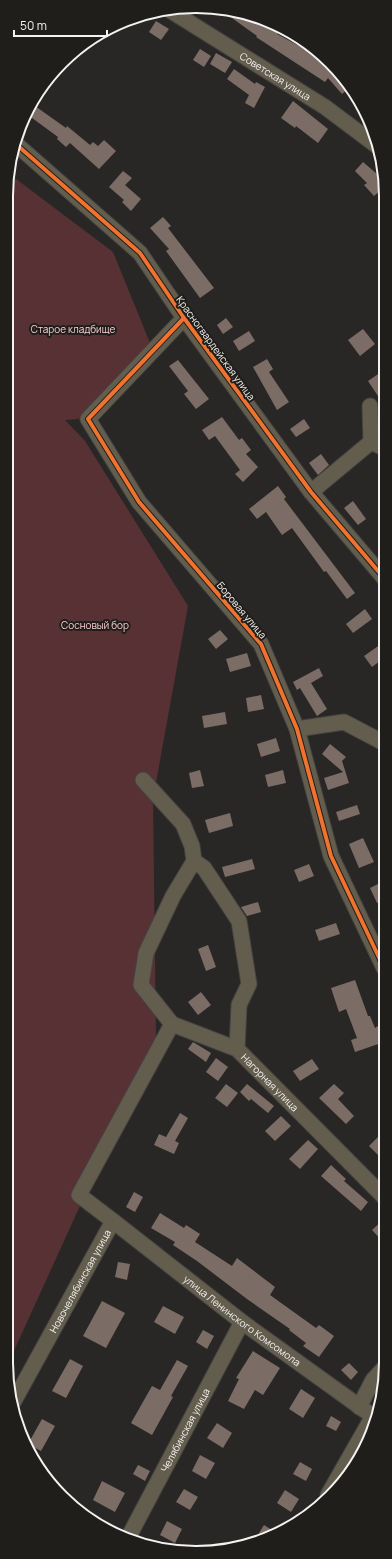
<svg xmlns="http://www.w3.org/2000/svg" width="392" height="1559" viewBox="0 0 392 1559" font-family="Manrope,sans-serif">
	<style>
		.green { fill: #583135 }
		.building { fill: #7c6c66 }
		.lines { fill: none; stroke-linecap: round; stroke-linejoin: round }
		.minor-casing { stroke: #454442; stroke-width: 17 }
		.minor { stroke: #635d4e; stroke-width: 15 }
		.cycleway-casing { stroke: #201e1b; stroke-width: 6 }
		.cycleway { stroke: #ef722f; stroke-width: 4 }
		.labels { text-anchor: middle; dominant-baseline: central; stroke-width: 4; stroke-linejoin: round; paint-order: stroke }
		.street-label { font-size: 10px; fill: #f5f3f1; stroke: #201e1b }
		.park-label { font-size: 10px; fill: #fdd0d3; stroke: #201e1b }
		.rim { fill: none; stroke: #f5f3f1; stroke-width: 2 }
	</style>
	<rect width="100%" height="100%" fill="#292725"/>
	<polygon class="green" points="8,173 113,252 150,343 78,419 65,420 85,441 188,606 153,799 156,1039 7,1366"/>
	<g class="building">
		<polygon points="218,8 258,19 279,32 277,34 314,54 313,56 341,76 349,88 342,94 328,78 325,82 256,37 257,36"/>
		<polygon points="156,21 169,29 161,40 149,32"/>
		<polygon points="200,49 211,56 204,67 193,60"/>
		<polygon points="216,53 232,62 225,73 210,64"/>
		<polygon points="234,69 255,84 256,82 265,87 254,108 245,103 249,95 227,79"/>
		<polygon points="293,101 328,129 318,143 296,126 295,128 281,118"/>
		<polygon points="35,106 66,128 67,126 90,145 93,142 98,146 104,140 116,151 99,169 70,143 66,147 57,139 58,137 28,115"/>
		<polygon points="363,162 377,174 384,168 384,187 374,196 364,185 367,183 355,171"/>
		<polygon points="123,171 132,178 125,185 141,199 131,211 122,202 124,200 109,187"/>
		<polygon points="163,217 171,226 168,228 214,288 200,298 166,251 169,249 150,228"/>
		<polygon points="226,318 233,327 223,334 217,325"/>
		<polygon points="363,329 375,344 360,356 348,340"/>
		<polygon points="249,331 255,341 239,351 233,341"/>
		<polygon points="267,359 273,369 269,372 289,402 277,410 253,367"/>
		<polygon points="178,360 209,399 196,409 184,394 188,391 169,366"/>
		<polygon points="384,370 384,405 368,381"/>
		<polygon points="222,417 239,440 242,438 251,450 246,454 258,467 243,482 235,474 240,470 215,436 209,440 202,430"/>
		<polygon points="304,419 310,428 296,437 290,429"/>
		<polygon points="321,454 329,465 318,475 309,463"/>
		<polygon points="278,486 286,497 284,499 355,593 347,599 326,571 324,572 292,528 282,535 266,512 257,519 249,509"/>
		<polygon points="353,501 366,519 358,525 344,508"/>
		<polygon points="365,609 372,619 353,633 346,624"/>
		<polygon points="220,630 228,639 216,649 208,639"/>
		<polygon points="384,642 384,658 372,667 364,656"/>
		<polygon points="247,653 251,666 230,672 226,659"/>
		<polygon points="319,668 323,676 311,683 327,709 317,716 300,688 297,690 293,682"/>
		<polygon points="261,695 264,709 248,712 246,698"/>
		<polygon points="225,712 227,724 204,728 202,716"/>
		<polygon points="276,738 280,751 261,757 257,744"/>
		<polygon points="330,744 346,757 342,761 349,783 328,790 324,778 343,772 322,754"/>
		<polygon points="200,770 204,786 192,788 189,773"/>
		<polygon points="283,770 286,783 268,787 265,775"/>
		<polygon points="357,805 360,814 339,821 336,812"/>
		<polygon points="230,813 233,826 209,833 205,820"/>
		<polygon points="363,838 374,862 359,868 349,844"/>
		<polygon points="252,859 255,869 225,877 222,867"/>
		<polygon points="309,864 314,876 299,882 294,870"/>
		<polygon points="384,881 384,900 377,903 370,888"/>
		<polygon points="258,902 261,912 247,916 241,907"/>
		<polygon points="336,923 340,934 319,941 315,930"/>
		<polygon points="208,945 216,967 206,971 198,949"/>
		<polygon points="355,980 368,1016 370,1016 375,1028 384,1022 384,1042 355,1052 351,1040 357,1038 346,1009 339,1012 331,988"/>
		<polygon points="201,992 211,1005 198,1015 188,1002"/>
		<polygon points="193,1042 211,1053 206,1062 188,1049"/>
		<polygon points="216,1058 228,1067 218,1081 206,1072"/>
		<polygon points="312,1059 319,1069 300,1081 293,1071"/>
		<polygon points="226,1084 238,1093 227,1107 215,1098"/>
		<polygon points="247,1084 274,1106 268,1113 251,1099 249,1101 240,1092"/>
		<polygon points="334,1084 344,1093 338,1099 354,1116 346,1124 319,1098"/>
		<polygon points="180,1113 188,1118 175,1141 179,1143 174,1154 154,1145 159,1134 166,1137"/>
		<polygon points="281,1116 291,1126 275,1141 265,1131"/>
		<polygon points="378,1137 384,1144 384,1151 379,1156 369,1146"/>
		<polygon points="308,1140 318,1149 300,1169 289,1159"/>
		<polygon points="331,1165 346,1179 344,1181 368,1202 361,1211 321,1176"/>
		<polygon points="134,1192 143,1197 135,1212 126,1207"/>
		<polygon points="160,1213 184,1228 186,1225 200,1234 195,1242 232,1266 237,1258 275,1287 270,1295 316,1328 319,1325 334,1336 319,1357 303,1346 306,1343 289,1330 290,1329 247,1299 197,1261 173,1245 175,1242 151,1228"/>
		<polygon points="384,1219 384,1243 372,1230"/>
		<polygon points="118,1262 130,1264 127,1280 115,1277"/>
		<polygon points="102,1301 125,1313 106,1348 83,1336"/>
		<polygon points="163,1306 184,1317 175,1334 154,1322"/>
		<polygon points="203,1330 214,1336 207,1349 196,1342"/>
		<polygon points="253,1351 280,1368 263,1395 255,1390 244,1409 228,1401 239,1379 236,1378"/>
		<polygon points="70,1359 83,1366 66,1398 52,1391"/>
		<polygon points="177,1360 188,1366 171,1396 173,1397 152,1435 131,1423 152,1386 160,1390"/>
		<polygon points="349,1363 358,1372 351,1380 341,1370"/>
		<polygon points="301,1389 315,1398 303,1418 289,1409"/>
		<polygon points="331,1416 341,1422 336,1431 326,1426"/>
		<polygon points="42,1419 55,1426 41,1451 28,1444"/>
		<polygon points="217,1423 232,1433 223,1448 207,1438"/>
		<polygon points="200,1455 215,1463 206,1479 192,1471"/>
		<polygon points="300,1462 312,1469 306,1481 293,1474"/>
		<polygon points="138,1465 150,1471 145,1481 133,1474"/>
		<polygon points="102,1481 125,1493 115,1512 93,1500"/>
		<polygon points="184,1489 198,1497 190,1510 176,1502"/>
		<polygon points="285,1490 299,1499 291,1512 277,1503"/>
		<polygon points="167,1521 182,1529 175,1543 160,1535"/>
		<polygon points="264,1525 275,1532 253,1543"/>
	</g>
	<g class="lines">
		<defs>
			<g id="minor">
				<path id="s1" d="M 171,11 L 325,107 L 377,146"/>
				<polyline points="17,145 140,253 184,318 311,492 384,578"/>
				<polyline points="184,318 88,419 139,502 261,644 297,729 331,856 384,968"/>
				<polyline points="370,406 371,442"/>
				<polyline points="311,492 371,442 384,448"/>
				<polyline points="297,729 344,722 384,743"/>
				<path id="s2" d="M 143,780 L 183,824 L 192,846 L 194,861 L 173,896 L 146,953 L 141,985 L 172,1024 L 237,1049 L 384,1197"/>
				<polyline points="194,861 204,868 239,921 249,984 239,1005 237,1049"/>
				<path id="s3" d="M 113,1221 L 242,1322 L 374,1417"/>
				<path id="s4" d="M 14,1401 L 113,1221 L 79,1195 L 172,1024"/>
				<polyline points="359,1407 373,1380 384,1368"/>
				<polyline points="328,1495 373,1416"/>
				<path id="s5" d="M 128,1538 L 242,1322"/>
			</g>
		</defs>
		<use href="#minor" class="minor-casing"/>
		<use href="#minor" class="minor"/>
		<defs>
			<g id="cycleway">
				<polyline points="17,145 140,253 184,318 311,492 384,578"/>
				<polyline points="184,318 88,419 139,502 261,644 297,729 331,856 384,968"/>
			</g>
		</defs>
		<use href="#cycleway" class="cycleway-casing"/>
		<use href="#cycleway" class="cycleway"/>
	</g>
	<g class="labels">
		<g class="street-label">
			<text stroke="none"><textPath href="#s1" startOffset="123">Советская улица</textPath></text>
			<text transform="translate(216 348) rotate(54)">Красногвардейская улица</text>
			<text transform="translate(242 610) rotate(50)">Боровая улица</text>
			<text stroke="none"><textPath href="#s2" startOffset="401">Нагорная улица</textPath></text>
			<text stroke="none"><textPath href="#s4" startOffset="137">Новочелябинская улица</textPath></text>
			<text stroke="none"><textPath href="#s3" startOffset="163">улица Ленинского Комсомола</textPath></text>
			<text stroke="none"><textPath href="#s5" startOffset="122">Челябинская улица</textPath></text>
		</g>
		<g class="park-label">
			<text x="73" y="329">Старое кладбище</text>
			<text x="95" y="625">Сосновый бор</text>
		</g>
	</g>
	<path d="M0 0H392V1559H0ZM196 13H196A183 183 0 0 1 379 196V1363A183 183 0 0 1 196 1546H196A183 183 0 0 1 13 1363V196A183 183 0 0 1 196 13Z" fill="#201e1b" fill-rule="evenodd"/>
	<path class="rim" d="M196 13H196A183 183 0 0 1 379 196V1363A183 183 0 0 1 196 1546H196A183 183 0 0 1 13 1363V196A183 183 0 0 1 196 13Z"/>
	<path d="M14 30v6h93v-6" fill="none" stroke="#f5f3f1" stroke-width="2"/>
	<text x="20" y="30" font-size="12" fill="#f5f3f1" stroke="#201e1b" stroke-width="3" paint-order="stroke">50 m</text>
</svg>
